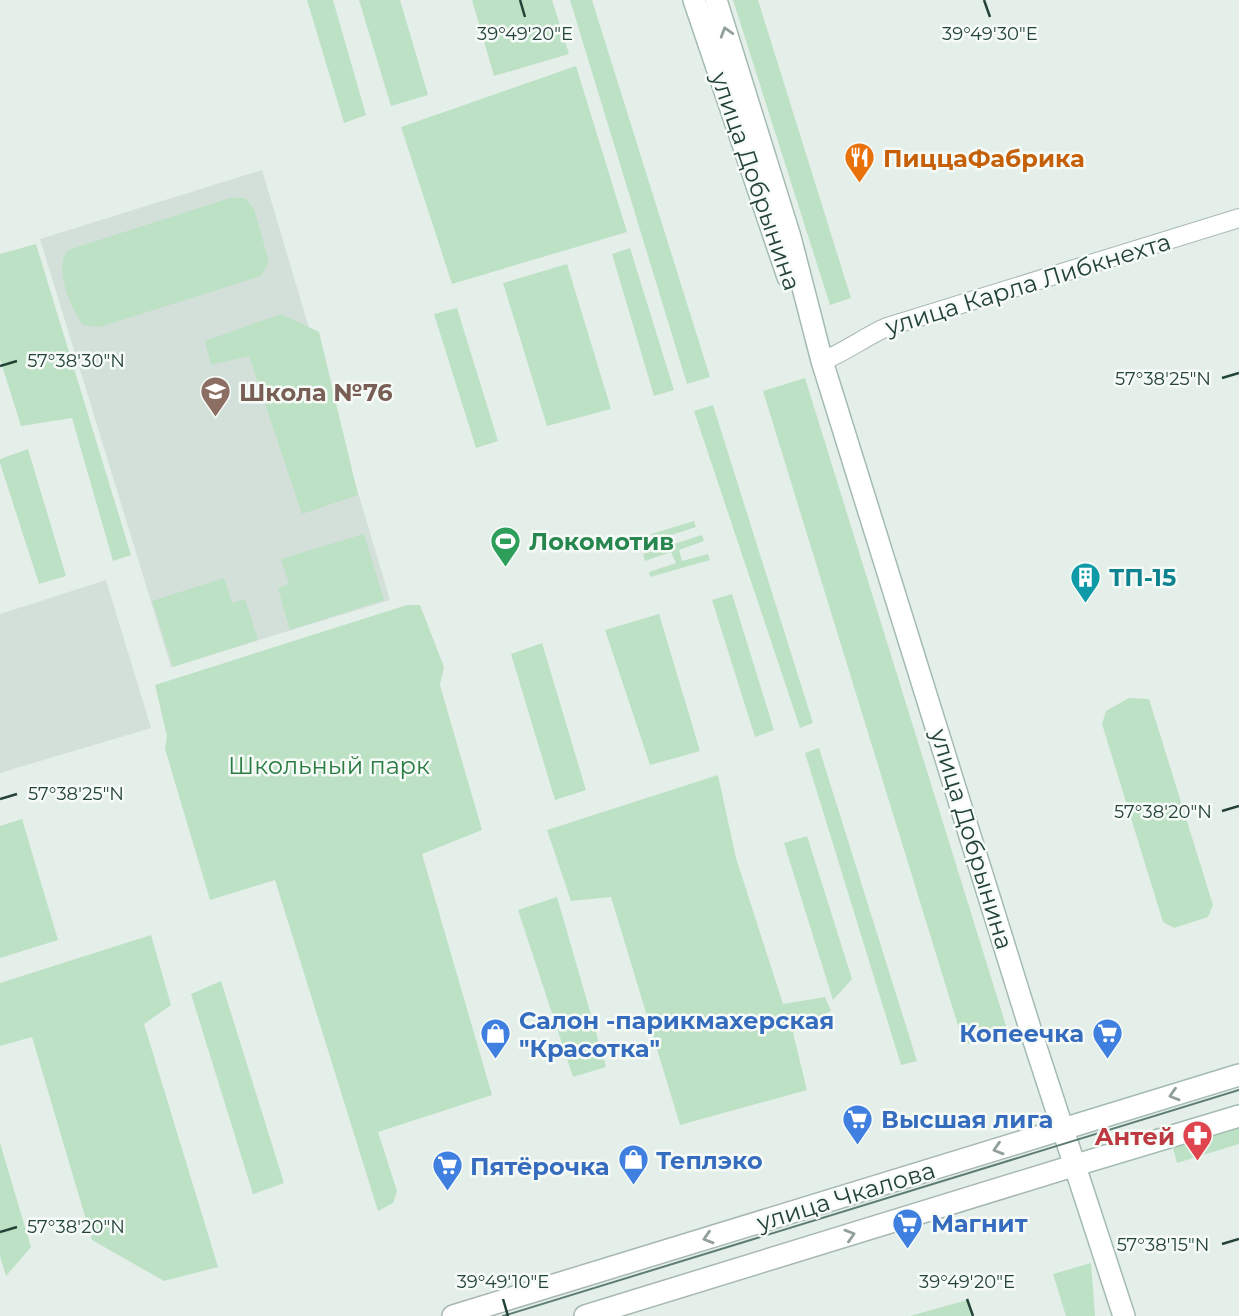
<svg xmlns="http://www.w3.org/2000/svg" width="1239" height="1316" viewBox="0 0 1239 1316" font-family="Montserrat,sans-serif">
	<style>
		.built { fill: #d3dfd9 }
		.green { fill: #bde1c5 }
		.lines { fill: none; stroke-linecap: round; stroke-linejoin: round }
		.minor-casing { stroke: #a7b8b1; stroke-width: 20 }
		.tertiary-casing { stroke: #a7b8b1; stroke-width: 24 }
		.secondary-casing { stroke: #a3bbb1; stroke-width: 24 }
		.minor { stroke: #fff; stroke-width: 18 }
		.tertiary { stroke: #fff; stroke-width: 21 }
		.secondary { stroke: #fff; stroke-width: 21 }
		.tram { stroke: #5e7d73; stroke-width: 2 }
		.oneway { stroke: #91a09c }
		.ticks { fill: none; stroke: #234238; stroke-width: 2.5 }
		.labels { text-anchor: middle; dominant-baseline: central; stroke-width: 5; stroke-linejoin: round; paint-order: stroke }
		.food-label { font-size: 24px; font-weight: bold; fill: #c56008; stroke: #f6fbf8; text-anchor: start }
		.street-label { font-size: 24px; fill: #234238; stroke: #f6fbf8 }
		.education-label { font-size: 24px; font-weight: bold; fill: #785e54; stroke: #f6fbf8; text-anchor: start }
		.leisure-label { font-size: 24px; font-weight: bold; fill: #27864d; stroke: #f6fbf8; text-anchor: start }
		.culture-label { font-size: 24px; font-weight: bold; fill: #0d838f; stroke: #f6fbf8; text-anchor: start }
		.park-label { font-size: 24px; fill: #2a7c44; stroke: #f6fbf8 }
		.shop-label { font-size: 24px; font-weight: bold; fill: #366cbe; stroke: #f6fbf8; text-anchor: start }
		.health-label { font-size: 24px; font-weight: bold; fill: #be3a42; stroke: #f6fbf8; text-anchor: end }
		.ticks-label { font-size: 18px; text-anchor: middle; fill: #234238; stroke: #f6fbf8; stroke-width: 5; stroke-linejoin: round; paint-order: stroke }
	</style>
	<rect width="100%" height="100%" fill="#e5efea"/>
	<g class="built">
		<polygon points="262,170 390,600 171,667 40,239"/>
		<polygon points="106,580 151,728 0,773 0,614"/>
	</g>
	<g class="green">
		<polygon points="307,0 333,0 366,115 344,123"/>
		<polygon points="359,0 400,0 428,95 391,106"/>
		<polygon points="472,0 552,0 569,54 494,76"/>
		<polygon points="570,0 592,0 710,377 687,384"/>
		<polygon points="733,0 758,0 851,298 830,305"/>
		<polygon points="576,66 627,232 452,284 401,127"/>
		<path d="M 230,198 L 245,198 L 254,209 L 269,262 L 261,276 L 100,327 L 83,325 C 71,310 53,266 68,250 Z"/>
		<polygon points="36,244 131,555 113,561 72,418 21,426 0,359 0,254"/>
		<polygon points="630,248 674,390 654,396 612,254"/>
		<polygon points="567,264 611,409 547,426 503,283"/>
		<polygon points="457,308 498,441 476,448 434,314"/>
		<polygon points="281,314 319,332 358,495 302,514 249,356 211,365 205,341"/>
		<polygon points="805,378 1008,1032 964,1045 763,391"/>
		<polygon points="713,405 813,723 800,728 694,411"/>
		<polygon points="28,449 66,576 39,584 0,463 0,459"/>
		<polygon points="694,521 696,527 653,541 651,534"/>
		<polygon points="364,534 384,600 290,630 278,588 289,584 281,559"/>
		<polygon points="702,535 704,541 679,550 682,561 708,554 710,560 650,577 649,572 676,563 671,552 645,561 643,554"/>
		<polygon points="224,578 232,603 245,599 258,640 173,667 152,601"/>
		<polygon points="732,594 774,730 755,737 712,600"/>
		<polygon points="407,605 420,605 444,667 440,685 482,830 422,854 492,1095 378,1132 397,1191 393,1203 378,1211 275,880 210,900 165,749 167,736 155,685"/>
		<polygon points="659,614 700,751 650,765 605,630"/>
		<polygon points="542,643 586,790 555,800 511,654"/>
		<polygon points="1129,698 1149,699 1213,905 1208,917 1174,928 1163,922 1102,724 1106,711"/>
		<polygon points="819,748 917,1061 901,1065 805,753"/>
		<polygon points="718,775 736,858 783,1004 825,997 831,1011 793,1033 807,1090 680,1125 611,897 571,901 547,830"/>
		<polygon points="22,819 58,940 0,958 0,826"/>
		<polygon points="807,836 852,979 833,1000 784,843"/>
		<polygon points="557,897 606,1067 573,1077 518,910"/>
		<polygon points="151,935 171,1005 144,1024 218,1267 164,1281 92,1240 32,1037 0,1046 0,983"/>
		<polygon points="221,981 284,1183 253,1194 191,994"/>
		<polygon points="1239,1123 1239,1144 1177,1163 1172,1144"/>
		<polygon points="0,1143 31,1247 6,1276 0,1256"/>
		<polygon points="1091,1263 1095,1316 1066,1316 1053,1274"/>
		<polygon points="967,1300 972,1316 910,1316"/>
	</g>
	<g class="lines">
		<defs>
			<path id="minor" d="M 822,361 C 846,352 864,337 887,327 L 1239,218"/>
			<g id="tertiary">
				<polyline points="453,1316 1063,1129"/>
				<polyline points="585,1316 1076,1165"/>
			</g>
			<g id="secondary">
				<polyline points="694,0 788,277"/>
				<polyline points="716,0 790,237 822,361 1033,1038 1124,1316"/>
				<polyline points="1063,1129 1239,1075"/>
				<polyline points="1076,1165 1239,1116"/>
			</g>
		</defs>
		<use href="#minor" class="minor-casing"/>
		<use href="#tertiary" class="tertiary-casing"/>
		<use href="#secondary" class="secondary-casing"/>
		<use href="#minor" class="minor"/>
		<use href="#tertiary" class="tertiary"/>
		<use href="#secondary" class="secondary"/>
		<polyline class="tram" points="503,1316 1239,1090"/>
	</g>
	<defs><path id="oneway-chevron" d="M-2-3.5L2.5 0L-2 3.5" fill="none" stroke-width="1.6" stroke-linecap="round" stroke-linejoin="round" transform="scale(1.75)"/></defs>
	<g class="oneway">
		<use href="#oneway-chevron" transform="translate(726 32) rotate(-107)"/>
		<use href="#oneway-chevron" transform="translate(1174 1095) rotate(163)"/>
		<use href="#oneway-chevron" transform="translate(998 1149) rotate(163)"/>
		<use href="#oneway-chevron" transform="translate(850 1235) rotate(-17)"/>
		<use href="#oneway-chevron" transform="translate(708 1238) rotate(163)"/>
	</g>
	<path class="ticks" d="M 520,0 L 525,17M 984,0 L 990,17M 0,366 L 17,361M 1222,378 L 1239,373M 0,799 L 17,794M 1222,811 L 1239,806M 0,1232 L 17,1227M 1222,1244 L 1239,1239M 503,1299 L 508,1316M 967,1299 L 973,1316"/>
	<defs>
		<symbol id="restaurant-pin" viewBox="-11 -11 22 30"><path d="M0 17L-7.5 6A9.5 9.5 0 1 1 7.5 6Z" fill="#e8710a" stroke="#f6fbf8"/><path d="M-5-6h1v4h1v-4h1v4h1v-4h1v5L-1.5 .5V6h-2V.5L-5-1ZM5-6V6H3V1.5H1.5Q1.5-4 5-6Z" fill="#fff"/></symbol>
		<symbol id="school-pin" viewBox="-11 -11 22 30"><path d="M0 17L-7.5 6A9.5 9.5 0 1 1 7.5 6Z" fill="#8d6e63" stroke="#f6fbf8"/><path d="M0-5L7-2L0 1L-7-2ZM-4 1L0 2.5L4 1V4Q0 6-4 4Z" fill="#fff"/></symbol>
		<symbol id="stadium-pin" viewBox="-11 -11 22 30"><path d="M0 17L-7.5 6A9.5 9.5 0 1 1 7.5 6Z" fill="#2e9e5b" stroke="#f6fbf8"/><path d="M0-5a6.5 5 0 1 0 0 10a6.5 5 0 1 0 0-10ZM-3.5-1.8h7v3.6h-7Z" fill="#fff"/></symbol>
		<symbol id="building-pin" viewBox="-11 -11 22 30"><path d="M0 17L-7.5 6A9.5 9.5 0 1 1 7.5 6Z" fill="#0f9aa8" stroke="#f6fbf8"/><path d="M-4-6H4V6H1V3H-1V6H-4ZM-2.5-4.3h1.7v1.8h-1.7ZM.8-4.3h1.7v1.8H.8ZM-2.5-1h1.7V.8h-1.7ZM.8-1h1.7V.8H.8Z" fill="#fff"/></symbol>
		<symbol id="supermarket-pin" viewBox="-11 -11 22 30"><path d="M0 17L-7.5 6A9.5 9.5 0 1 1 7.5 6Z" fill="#3f7fe0" stroke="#f6fbf8"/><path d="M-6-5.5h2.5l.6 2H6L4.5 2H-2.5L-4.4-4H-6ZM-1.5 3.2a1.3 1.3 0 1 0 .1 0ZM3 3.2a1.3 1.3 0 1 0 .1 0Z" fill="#fff"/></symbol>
		<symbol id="shop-pin" viewBox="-11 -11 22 30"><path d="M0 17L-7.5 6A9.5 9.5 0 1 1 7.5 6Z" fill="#3f7fe0" stroke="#f6fbf8"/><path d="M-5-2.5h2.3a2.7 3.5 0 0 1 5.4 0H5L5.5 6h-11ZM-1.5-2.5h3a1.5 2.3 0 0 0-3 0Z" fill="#fff"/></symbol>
		<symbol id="pharmacy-pin" viewBox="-11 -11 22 30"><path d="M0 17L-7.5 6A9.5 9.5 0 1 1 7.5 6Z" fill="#e0444e" stroke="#f6fbf8"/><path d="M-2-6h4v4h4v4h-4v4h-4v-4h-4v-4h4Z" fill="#fff"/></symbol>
	</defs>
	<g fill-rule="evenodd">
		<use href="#restaurant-pin" x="842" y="140" width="35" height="47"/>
		<use href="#school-pin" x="198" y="374" width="35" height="47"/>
		<use href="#stadium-pin" x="488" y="524" width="35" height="47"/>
		<use href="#building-pin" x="1068" y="560" width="35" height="47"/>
		<use href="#supermarket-pin" x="1090" y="1016" width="35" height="47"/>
		<use href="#shop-pin" x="478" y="1016" width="35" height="47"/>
		<use href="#supermarket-pin" x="840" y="1102" width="35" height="47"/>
		<use href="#pharmacy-pin" x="1180" y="1118" width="35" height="47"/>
		<use href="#shop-pin" x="616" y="1142" width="35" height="47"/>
		<use href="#supermarket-pin" x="430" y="1148" width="35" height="47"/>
		<use href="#supermarket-pin" x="890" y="1206" width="35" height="47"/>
	</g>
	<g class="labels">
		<g class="food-label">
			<text x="883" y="158">ПиццаФабрика</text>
		</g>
		<g class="street-label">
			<text transform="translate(756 181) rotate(71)">улица Добрынина</text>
			<text transform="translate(1028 284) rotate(-17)">улица Карла Либкнехта</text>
			<text transform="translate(972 839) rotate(73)">улица Добрынина</text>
			<text transform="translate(846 1196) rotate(-17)">улица Чкалова</text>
		</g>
		<g class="education-label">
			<text x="239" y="392">Школа №76</text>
		</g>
		<g class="leisure-label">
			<text x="529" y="541">Локомотив</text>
		</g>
		<g class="culture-label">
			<text x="1109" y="577">ТП-15</text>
		</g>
		<g class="park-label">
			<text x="329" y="765">Школьный парк</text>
		</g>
		<g class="shop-label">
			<text x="519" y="1020">Салон -парикмахерская<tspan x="519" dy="28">"Красотка"</tspan></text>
			<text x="1084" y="1033" text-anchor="end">Копеечка</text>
			<text x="881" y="1119">Высшая лига</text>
			<text x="656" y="1160">Теплэко</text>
			<text x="470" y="1166">Пятёрочка</text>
			<text x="931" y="1223">Магнит</text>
		</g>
		<g class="health-label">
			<text x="1175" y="1136">Антей</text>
		</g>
	</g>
	<g class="ticks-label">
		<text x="525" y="40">39°49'20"E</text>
		<text x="990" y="40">39°49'30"E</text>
		<text x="76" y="367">57°38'30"N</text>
		<text x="1163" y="385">57°38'25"N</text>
		<text x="76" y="800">57°38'25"N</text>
		<text x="1163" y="818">57°38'20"N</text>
		<text x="76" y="1233">57°38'20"N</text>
		<text x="1163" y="1251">57°38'15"N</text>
		<text x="503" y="1288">39°49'10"E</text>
		<text x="967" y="1288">39°49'20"E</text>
	</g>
</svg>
